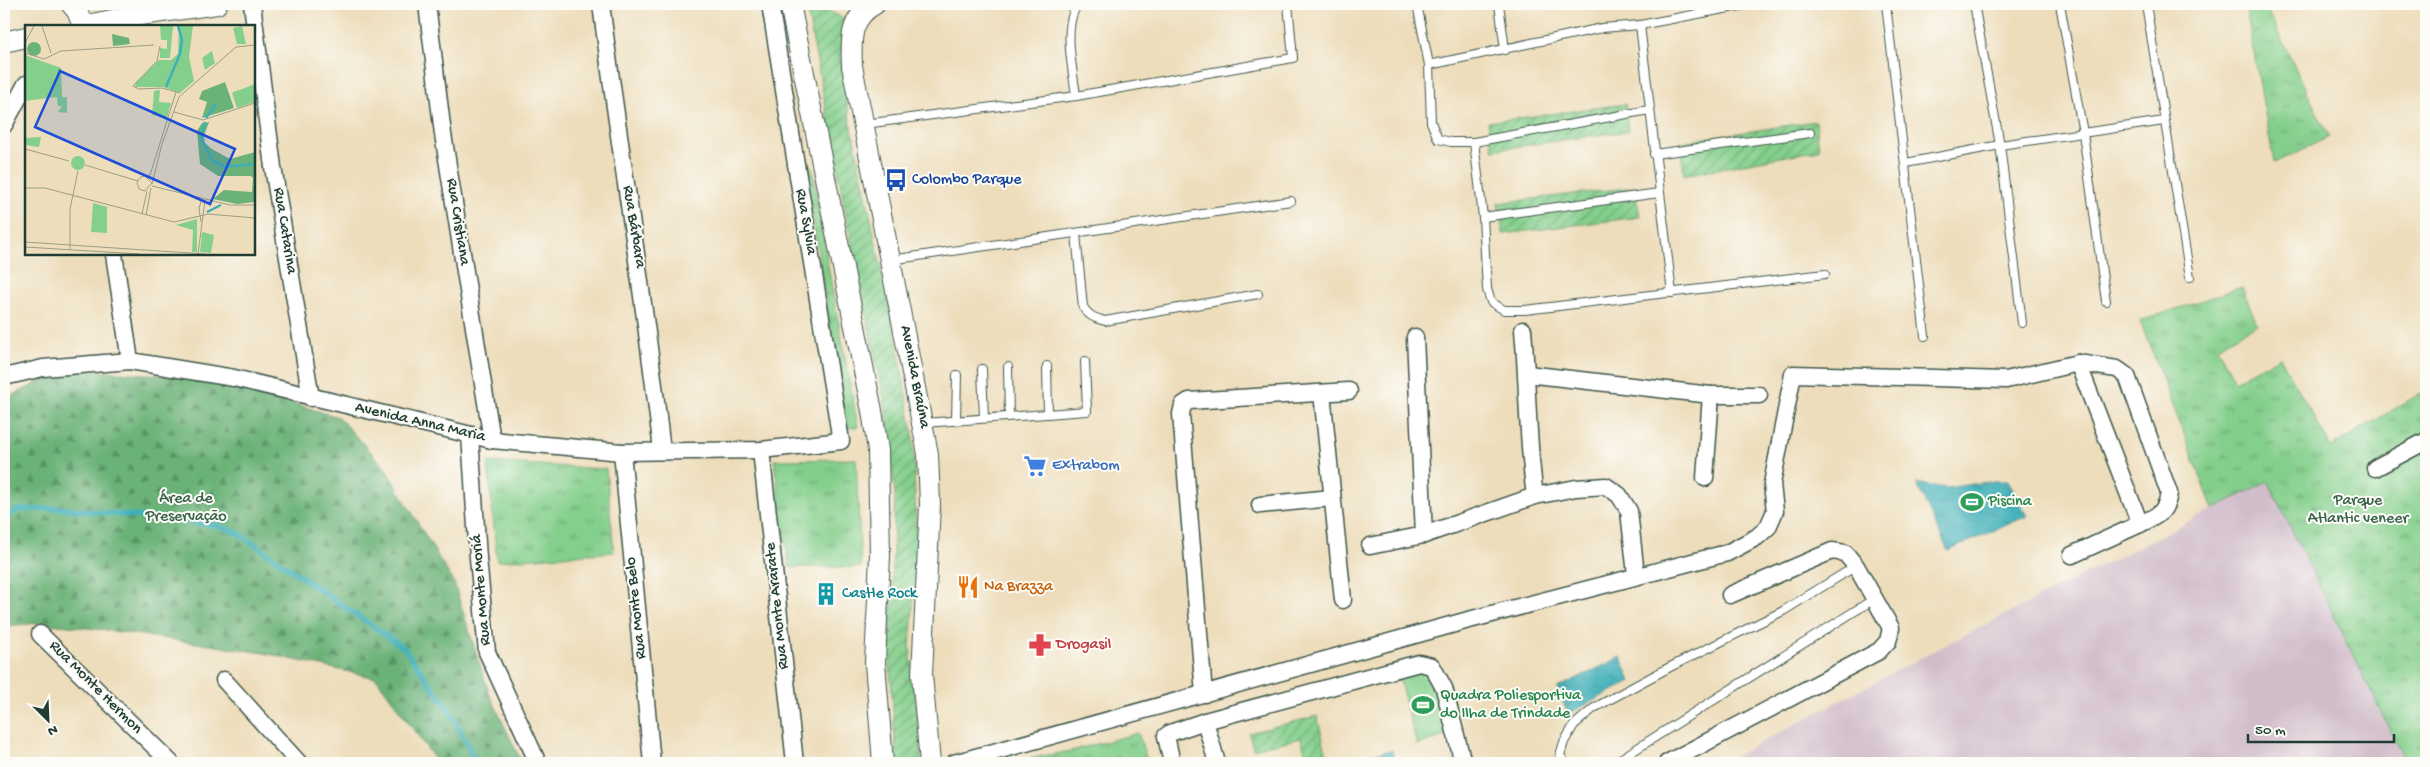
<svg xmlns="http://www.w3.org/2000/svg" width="2430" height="767" viewBox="0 0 2430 767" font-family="'Gochi Hand',sans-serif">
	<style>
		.industrial { fill: #d1bdca }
		.grass { fill: url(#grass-tufts); stroke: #528660 }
		.forest { fill: url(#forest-firs); stroke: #457856 }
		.garden { fill: url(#garden-furrows); stroke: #528660 }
		.pitch { fill: #84cf8c; stroke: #528660 }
		.water { fill: url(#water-ripples); stroke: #2e7676 }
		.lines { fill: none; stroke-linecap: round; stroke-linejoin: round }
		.stream { stroke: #3eafb8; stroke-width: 5.5 }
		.service-casing { stroke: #3e5548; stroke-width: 10 }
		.minor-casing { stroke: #3e5548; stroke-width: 19 }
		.tertiary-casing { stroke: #3e5548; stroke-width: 22 }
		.service { stroke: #fff; stroke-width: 8 }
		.minor { stroke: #fff; stroke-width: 16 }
		.tertiary { stroke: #fff; stroke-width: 20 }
		.labels { text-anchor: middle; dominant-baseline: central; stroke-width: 4; stroke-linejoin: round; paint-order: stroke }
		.transit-label { font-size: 16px; fill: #164399; stroke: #fdfcf7; text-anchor: start }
		.street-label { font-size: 16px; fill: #1f3d34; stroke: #fdfcf7 }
		.shop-label { font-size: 16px; fill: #366cbe; stroke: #fdfcf7; text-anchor: start }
		.park-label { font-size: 16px; fill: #38624a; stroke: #fdfcf7 }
		.leisure-label { font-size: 16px; fill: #27864d; stroke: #fdfcf7; text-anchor: start }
		.food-label { font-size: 16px; fill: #c56008; stroke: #fdfcf7; text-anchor: start }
		.culture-label { font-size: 16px; fill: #0d838f; stroke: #fdfcf7; text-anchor: start }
		.health-label { font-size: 16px; fill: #be3a42; stroke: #fdfcf7; text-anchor: start }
		.inset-river { fill: none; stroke: #3eafb8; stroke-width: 2.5 }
		.inset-road { fill: none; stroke: #9b9d85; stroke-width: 1 }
		.view { fill: #1d4ed8; fill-opacity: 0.15; stroke: #1d4ed8; stroke-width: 2.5 }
		.inset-edge { fill: none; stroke: #1f3d34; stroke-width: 2.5 }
	</style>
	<defs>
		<pattern id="grass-tufts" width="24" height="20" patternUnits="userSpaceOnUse" patternTransform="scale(1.25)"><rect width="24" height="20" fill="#84cf8c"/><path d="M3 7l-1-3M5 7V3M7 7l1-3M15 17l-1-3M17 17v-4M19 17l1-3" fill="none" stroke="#6ba973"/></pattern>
		<pattern id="forest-firs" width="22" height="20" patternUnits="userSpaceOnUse" patternTransform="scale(1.25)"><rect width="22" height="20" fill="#6bb278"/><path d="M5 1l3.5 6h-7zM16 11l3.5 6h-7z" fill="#579263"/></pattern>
		<pattern id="garden-furrows" width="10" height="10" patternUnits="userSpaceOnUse" patternTransform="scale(1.25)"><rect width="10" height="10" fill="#84cf8c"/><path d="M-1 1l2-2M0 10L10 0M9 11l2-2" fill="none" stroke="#6ba973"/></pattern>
		<pattern id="water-ripples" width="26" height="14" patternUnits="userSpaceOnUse" patternTransform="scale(1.25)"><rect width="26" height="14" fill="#3eafb8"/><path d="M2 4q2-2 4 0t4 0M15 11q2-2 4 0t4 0" fill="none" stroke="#339096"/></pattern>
	</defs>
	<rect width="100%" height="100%" fill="#fdfcf7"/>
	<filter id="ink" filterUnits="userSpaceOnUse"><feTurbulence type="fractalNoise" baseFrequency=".02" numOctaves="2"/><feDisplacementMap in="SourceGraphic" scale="10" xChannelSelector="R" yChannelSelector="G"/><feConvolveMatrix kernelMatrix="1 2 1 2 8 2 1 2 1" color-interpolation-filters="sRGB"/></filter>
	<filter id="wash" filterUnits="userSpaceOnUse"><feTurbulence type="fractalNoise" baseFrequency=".0096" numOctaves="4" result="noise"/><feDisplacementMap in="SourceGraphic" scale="20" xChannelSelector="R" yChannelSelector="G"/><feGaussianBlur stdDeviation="1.12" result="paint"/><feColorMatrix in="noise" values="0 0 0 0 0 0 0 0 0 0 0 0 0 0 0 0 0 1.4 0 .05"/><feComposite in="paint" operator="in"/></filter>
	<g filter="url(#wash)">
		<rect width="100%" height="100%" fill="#edddbb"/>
		<polygon class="industrial" points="2268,481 2406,763 1722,763 1938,649"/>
		<g class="grass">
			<polygon points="2245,4 2279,4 2267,10 2329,137 2274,163"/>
			<path d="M 804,164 L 812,165 C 824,253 842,339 858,427 L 846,428 Z"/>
			<polygon points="2242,287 2257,324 2217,347 2235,381 2280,357 2331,447 2426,390 2426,763 2406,763 2268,481 2213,509 2140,321"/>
			<polygon points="856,459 861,567 789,567 774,460"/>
			<polygon points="488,462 606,469 614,552 497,561"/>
			<polygon points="1138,733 1148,763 1004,763 1071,751"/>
		</g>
		<polygon class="forest" points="67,369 211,378 338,417 384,466 454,583 489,693 522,763 434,763 434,758 376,678 264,653 106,630 40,623 4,626 4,399"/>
		<g class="garden">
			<polygon points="806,4 825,9 847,20 840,56 850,120 898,348 913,434 917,564 910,645 922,763 897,763 889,655 895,496 886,410 851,241"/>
			<polygon points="1625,104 1628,131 1493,150 1488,122"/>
			<polygon points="1816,121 1819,150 1684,175 1680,142"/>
			<polygon points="1635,187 1640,217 1503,234 1498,203"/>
			<polygon points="1317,716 1329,763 1308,763 1301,738 1253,749 1249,733"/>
		</g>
		<polygon class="pitch" points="1428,668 1448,735 1417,745 1398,675"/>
		<g class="water">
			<polygon points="1994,481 2008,481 2027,516 1948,551 1916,483 1945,488"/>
			<polygon points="1621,657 1631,681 1568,714 1557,688"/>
			<polygon points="1392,750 1395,763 1335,763"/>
		</g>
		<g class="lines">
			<polyline class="stream" points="4,517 19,510 60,508 215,525 238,533 404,648 454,717 476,763"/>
		</g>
	</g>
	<g filter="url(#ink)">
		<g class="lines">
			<defs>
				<g id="service">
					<polyline points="1417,4 1429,65 1431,122 1438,139 1451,142 1474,142 1483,217 1487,289 1491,302 1504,310 1525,310 1825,274"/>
					<polyline points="1499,4 1505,50"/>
					<polyline points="1886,4 1925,336"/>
					<polyline points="1974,4 2000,145 2022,323"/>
					<polyline points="2060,4 2083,133 2106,301"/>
					<polyline points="2146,4 2190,277"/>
					<polyline points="1640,25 1750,4"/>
					<polyline points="1429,65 1602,28 1640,25 1672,293"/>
					<path d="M 1076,96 C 1073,70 1062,25 1078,4"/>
					<polyline points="865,124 1076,96 1293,58 1288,4"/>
					<polyline points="1474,142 1649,110"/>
					<polyline points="1654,154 1810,133"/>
					<polyline points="1906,163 2000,145 2164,121"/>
					<polyline points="1483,217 1659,193"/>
					<path d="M 1076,234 L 1083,307 C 1089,316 1094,318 1105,321 L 1258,294"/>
					<polyline points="891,260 1291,201"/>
					<polyline points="1047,366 1048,414"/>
					<polyline points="1008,367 1009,416"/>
					<polyline points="982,369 984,418"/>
					<polyline points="956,420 957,375"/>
					<polyline points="924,423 1087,411 1085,361"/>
					<polyline points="1565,763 1560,755 1564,742 1574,725 1594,708 1670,667 1783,611 1856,566"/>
					<polyline points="1614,763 1874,599"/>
				</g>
				<g id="minor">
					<polyline points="252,4 273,167 311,398"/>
					<polyline points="427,4 443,134 492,440"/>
					<path d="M 601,4 C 620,153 645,301 662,451"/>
					<polyline points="4,125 26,84"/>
					<polyline points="114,254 130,361"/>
					<path d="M 1523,330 C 1528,386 1527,441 1535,496"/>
					<polyline points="1415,337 1424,535"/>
					<path d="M 2078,363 L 2117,369 L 2127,376 L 2169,493 C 2166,513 2157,516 2140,524"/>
					<polyline points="1527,374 1711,395 1759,395"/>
					<polyline points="4,377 43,368 130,361 234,378 492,440 622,452 761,450 841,441 770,4"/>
					<polyline points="1322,393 1343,600"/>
					<polyline points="470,435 478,558 487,652 538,763"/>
					<polyline points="761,450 795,763"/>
					<polyline points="622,452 652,763"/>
					<polyline points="2375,468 2426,441"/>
					<polyline points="1705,478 1711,395"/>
					<polyline points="1260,505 1332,498"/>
					<polyline points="1370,546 1424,535 1535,496 1576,488 1606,486 1619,495 1629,511 1636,575"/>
					<polyline points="40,634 171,763"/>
					<polyline points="224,680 299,763"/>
					<polyline points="1204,694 1181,414 1183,405 1189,401 1349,391"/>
					<polyline points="1205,721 1217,763"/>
					<polyline points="954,763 1465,621 1727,553 1757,537 1768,527 1775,511 1772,484 1793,374 2006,380 2078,363 2140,524 2072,555"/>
					<polyline points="1172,763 1166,736 1170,733 1205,721 1419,663 1432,666 1444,688 1463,763"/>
					<polyline points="1667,763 1879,651 1888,641 1891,628 1856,566 1845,553 1832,551 1730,595"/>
				</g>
				<g id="tertiary">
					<polyline points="71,4 77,11 83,26"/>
					<polyline points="790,4 872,411 878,450 880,556 875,663 883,763"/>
					<path d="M 875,4 C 849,18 851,41 852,66 L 928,454 L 930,504 L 922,675 L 930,763"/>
					<polyline points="82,26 127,17 217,4"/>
					<polyline points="4,42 26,37"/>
				</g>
			</defs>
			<use href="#service" class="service-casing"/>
			<use href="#minor" class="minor-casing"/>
			<use href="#tertiary" class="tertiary-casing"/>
			<use href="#service" class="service"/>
			<use href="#minor" class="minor"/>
			<use href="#tertiary" class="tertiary"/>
		</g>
	</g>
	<defs>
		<symbol id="bus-bare" viewBox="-9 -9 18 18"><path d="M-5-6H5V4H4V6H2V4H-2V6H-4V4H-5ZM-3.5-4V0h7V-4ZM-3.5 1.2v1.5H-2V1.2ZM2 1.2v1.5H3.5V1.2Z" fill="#1a4fb4" stroke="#fdfcf7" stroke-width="2.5" paint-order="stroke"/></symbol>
		<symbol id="supermarket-bare" viewBox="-9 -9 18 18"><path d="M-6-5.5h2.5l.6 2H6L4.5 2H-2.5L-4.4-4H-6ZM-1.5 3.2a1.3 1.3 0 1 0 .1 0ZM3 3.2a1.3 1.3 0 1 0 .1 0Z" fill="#3f7fe0" stroke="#fdfcf7" stroke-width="2.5" paint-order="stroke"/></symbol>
		<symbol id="stadium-bare" viewBox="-9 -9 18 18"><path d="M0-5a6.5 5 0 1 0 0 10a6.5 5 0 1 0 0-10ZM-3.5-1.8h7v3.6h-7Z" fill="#2e9e5b" stroke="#fdfcf7" stroke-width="2.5" paint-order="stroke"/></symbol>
		<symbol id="restaurant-bare" viewBox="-9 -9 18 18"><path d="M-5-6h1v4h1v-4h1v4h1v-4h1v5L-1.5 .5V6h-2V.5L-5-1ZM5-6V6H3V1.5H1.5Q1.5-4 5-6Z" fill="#e8710a" stroke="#fdfcf7" stroke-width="2.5" paint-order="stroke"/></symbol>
		<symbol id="building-bare" viewBox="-9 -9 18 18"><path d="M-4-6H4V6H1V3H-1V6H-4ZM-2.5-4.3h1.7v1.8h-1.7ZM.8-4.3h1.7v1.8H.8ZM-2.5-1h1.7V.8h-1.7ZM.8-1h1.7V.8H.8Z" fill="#0f9aa8" stroke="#fdfcf7" stroke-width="2.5" paint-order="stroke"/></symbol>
		<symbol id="pharmacy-bare" viewBox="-9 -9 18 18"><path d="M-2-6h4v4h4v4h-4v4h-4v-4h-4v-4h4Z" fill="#e0444e" stroke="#fdfcf7" stroke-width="2.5" paint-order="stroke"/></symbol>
	</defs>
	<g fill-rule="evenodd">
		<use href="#bus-bare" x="880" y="164" width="32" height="32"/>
		<use href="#supermarket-bare" x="1019" y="450" width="32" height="32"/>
		<use href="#stadium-bare" x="1956" y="486" width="32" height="32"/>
		<use href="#restaurant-bare" x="952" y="571" width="32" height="32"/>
		<use href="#building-bare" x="810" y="578" width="32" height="32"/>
		<use href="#pharmacy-bare" x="1024" y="629" width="32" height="32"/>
		<use href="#stadium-bare" x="1407" y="689" width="32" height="32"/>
	</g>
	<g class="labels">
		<g class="transit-label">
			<text x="912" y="180">Colombo Parque</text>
		</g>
		<g class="street-label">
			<text transform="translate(457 222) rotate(81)">Rua Cristiana</text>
			<text transform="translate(805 222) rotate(80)">Rua Sylvia</text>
			<text transform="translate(633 227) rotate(81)">Rua Bárbara</text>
			<text transform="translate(284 231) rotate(81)">Rua Catarina</text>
			<text transform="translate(914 377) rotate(79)">Avenida Braúna</text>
			<text transform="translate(420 423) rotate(13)">Avenida Anna Maria</text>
			<text transform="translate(482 590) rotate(-95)">Rua Monte Moriá</text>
			<text transform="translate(778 606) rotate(-96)">Rua Monte Ararate</text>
			<text transform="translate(637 608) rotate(-96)">Rua Monte Belo</text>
			<text transform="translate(95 688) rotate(45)">Rua Monte Hermon</text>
		</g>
		<g class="shop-label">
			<text x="1052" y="466">Extrabom</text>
		</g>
		<g class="park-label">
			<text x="186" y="499">Área de<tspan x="186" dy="18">Preservação</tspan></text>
			<text x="2358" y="501">Parque<tspan x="2358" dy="18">Atlantic veneer</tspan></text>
		</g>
		<g class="leisure-label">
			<text x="1988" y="502">Piscina</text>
			<text x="1440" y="696">Quadra Poliesportiva<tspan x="1440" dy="18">do Ilha de Trindade</tspan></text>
		</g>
		<g class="food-label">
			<text x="984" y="587">Na Brazza</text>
		</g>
		<g class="culture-label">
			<text x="842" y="594">Castle Rock</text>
		</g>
		<g class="health-label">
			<text x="1056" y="645">Drogasil</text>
		</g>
	</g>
	<g transform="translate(25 25)">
		<rect width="230" height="230" fill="#edddbb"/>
		<path d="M 135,1 L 148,1 L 145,33 L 135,33 L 135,23 L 142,24 L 142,15 L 136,15 ZM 154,1 L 168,1 L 164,32 L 169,56 L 155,68 L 138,62 L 110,62 L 111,57 L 134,35 L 146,35 L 153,29 ZM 217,1 L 221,19 L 212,19 L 208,3 ZM 187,26 L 190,38 L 180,45 L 177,33 ZM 0,30 L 36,43 L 37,72 L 42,72 L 42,88 L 33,87 L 37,81 L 33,81 L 32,72 L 0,76 ZM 230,59 L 230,77 L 212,83 L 207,68 ZM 135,65 L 134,77 L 146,78 L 142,93 L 127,90 L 129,66 ZM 16,112 L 14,122 L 0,120 L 0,113 ZM46 138a7 7 0 1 1 14 0a7 7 0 1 1-14 0ZM 68,178 L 82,182 L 82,208 L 66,207 ZM 172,194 L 172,227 L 167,227 L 168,205 L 151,200 ZM 177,207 L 189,210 L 186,228 L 175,227 Z" fill="#84cf8c"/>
		<path d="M 87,9 L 104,13 L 105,19 L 88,21 ZM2 24a7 7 0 1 1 14 0a7 7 0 1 1-14 0ZM 200,57 L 209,83 L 177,93 L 182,77 L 174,74 L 177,66 ZM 184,97 L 179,111 L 180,118 L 187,124 L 205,134 L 230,127 L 230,177 L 212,179 L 188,174 L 199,165 L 227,167 L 228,153 L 226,151 L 193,151 L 175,139 L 172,106 L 177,98 Z" fill="#6bb278"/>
		<path d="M 218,64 L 219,67 L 223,66 L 226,74 L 213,80 L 208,67 Z" fill="#84cf8c"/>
		<path class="inset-river" d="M 141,62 L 155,29 L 157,15 L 153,1M 181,93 L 191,79M 180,97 L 176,113 L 187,135 L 200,142 L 230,139M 182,187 L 196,180"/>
		<path class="inset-road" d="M 17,1 L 26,28M 0,18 L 9,1M 135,21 L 132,36 L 108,61 L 114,64 L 137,63 L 155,68M 0,28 L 19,34 L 36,26 L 129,20M 149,87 L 178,95 L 230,78M 0,124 L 44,136M 60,140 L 113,156M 120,151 L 127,158 L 120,166 L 114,164 L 112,157 L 116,152 L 125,150 L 151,67M 127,159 L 137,119 L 154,72 L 211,22 L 230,20M 127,161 L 205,180 L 230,180M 0,163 L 20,163 L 149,197 L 183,189 L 230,193M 117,189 L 122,166M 121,190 L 126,163M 176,197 L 174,183 L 177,174M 0,217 L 180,229M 0,222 L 114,229M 45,224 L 45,184 L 53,146M 173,229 L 180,175"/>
		<path class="view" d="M 35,46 L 210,124 L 185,179 L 10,102 Z"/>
		<rect width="230" height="230" class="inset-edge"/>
	</g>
	<rect width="2430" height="767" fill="none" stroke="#fdfcf7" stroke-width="20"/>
	<g transform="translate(48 720) rotate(156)" stroke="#fdfcf7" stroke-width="4" paint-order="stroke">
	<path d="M0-4L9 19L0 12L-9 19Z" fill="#1f3d34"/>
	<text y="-8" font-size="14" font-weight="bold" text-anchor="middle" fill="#1f3d34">N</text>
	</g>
	<path d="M2248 734v8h146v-8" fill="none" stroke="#1f3d34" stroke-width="2.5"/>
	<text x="2255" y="734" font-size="15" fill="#1f3d34" stroke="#fdfcf7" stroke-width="4" paint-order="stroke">50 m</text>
</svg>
